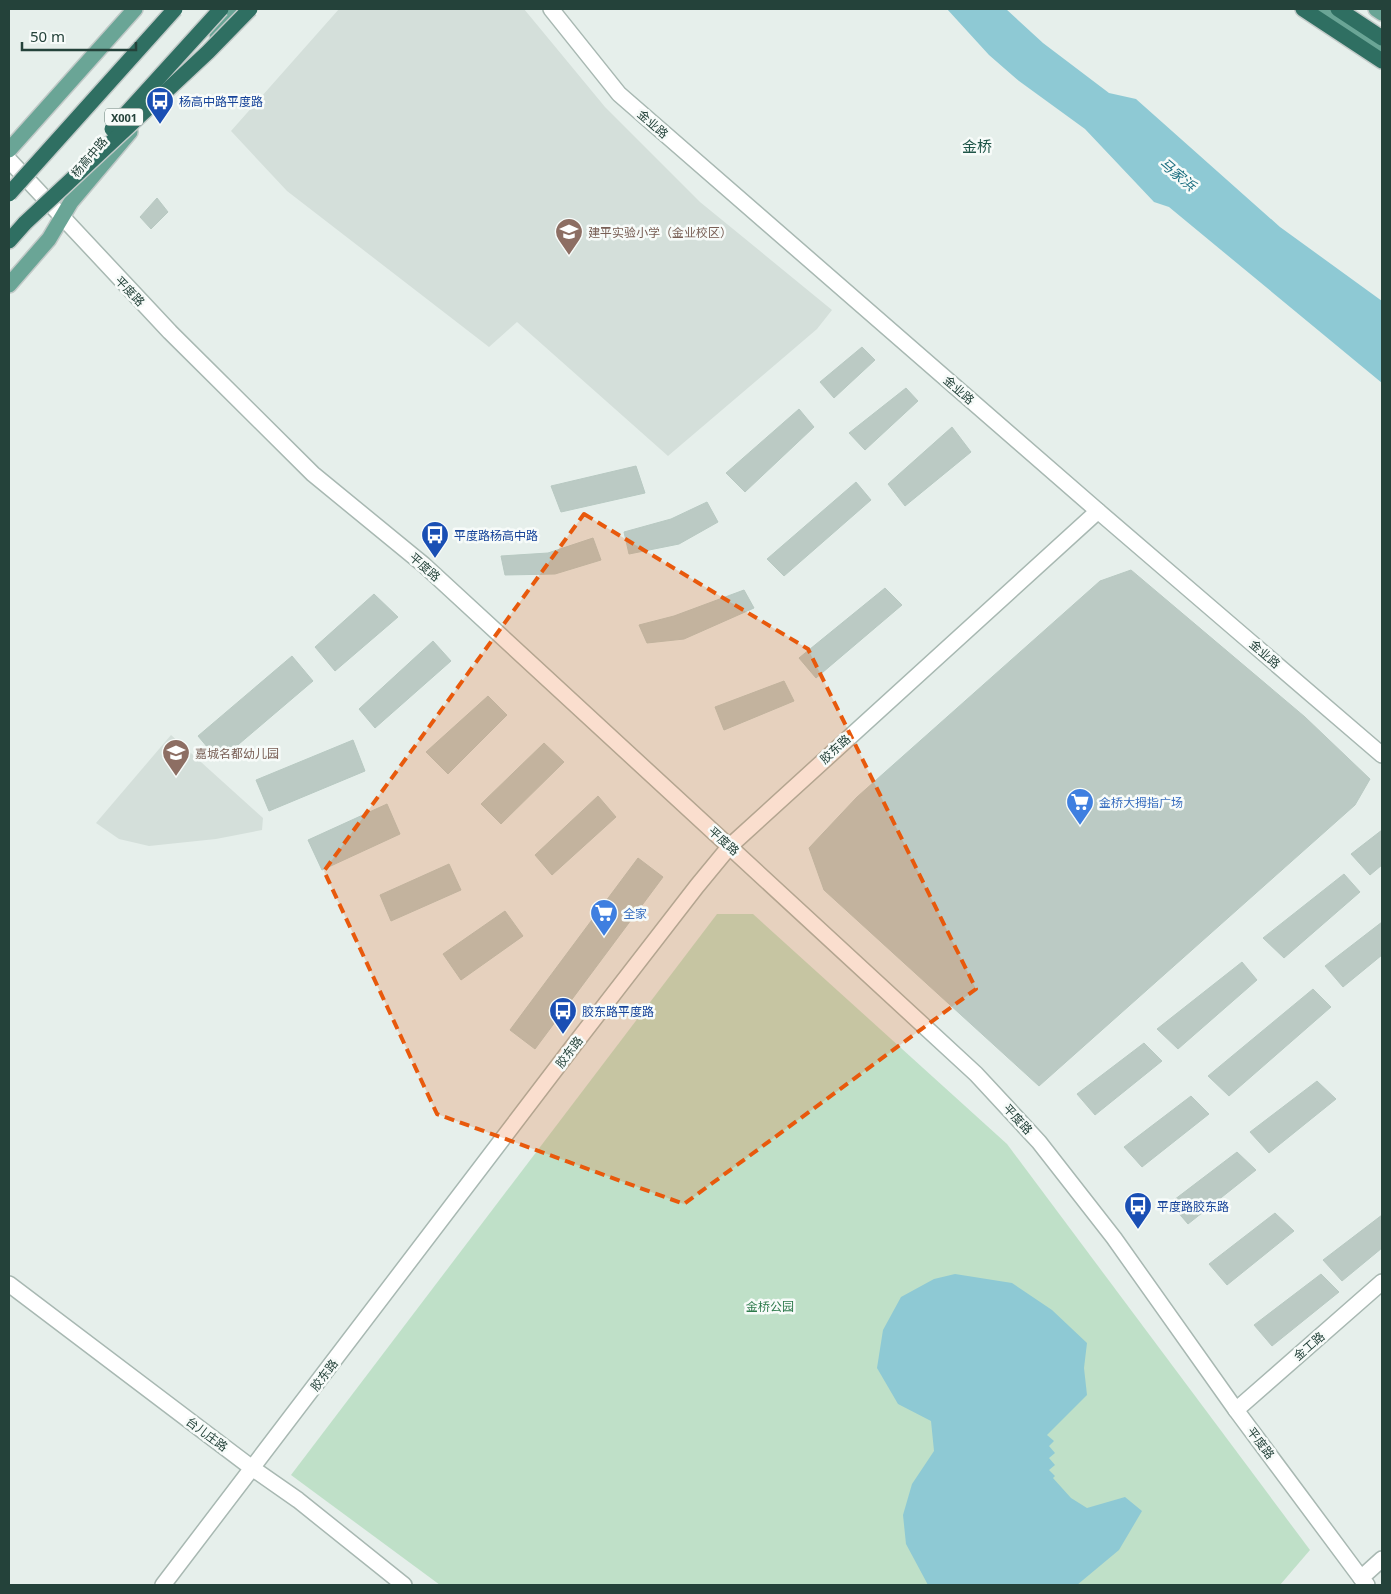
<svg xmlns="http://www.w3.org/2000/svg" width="1391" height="1594" viewBox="0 0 1391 1594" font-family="'Noto Sans','Noto Sans SC',sans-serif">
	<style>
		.built { fill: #d4dfda }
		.green { fill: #bfe0c8 }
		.water { fill: #8ec9d4 }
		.building { fill: #bbcac4; stroke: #b8c9c2 }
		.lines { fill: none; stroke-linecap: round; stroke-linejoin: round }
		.minor-casing { stroke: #a8b8b2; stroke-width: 18 }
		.major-casing { stroke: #c2cac8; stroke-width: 18 }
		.highway-casing { stroke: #c2cac8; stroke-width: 18 }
		.minor { stroke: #fff; stroke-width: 15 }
		.major { stroke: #6aa596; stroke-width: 15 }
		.highway { stroke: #2f6f62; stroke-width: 15 }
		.highway-bridge-casing { stroke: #c2cac8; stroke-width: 18; stroke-linecap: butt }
		.highway-bridge { stroke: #2f6f62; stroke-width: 15 }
		.marked { fill: #e8590c; fill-opacity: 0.2; stroke: #e8590c; stroke-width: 4; stroke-dasharray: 10 6; stroke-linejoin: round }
		.labels { text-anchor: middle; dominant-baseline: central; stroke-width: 5; stroke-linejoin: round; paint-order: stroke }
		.shield { fill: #f7fbf9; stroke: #637a73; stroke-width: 1 }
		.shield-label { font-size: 11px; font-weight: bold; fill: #24423a }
		.transit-label { font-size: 12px; fill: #164399; stroke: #f7fbf9; text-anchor: start }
		.street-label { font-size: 12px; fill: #24423a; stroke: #f7fbf9 }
		.education-label { font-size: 12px; fill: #785e54; stroke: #f7fbf9; text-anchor: start }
		.shop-label { font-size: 12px; fill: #366cbe; stroke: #f7fbf9; text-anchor: start }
		.park-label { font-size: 12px; fill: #2d7a4b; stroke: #f7fbf9 }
		.water-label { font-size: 14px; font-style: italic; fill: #1c6f80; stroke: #f7fbf9 }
		.quarter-label { font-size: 15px; fill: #1f5548; stroke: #f7fbf9 }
	</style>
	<rect width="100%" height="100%" fill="#e6efeb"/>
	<g class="built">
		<polygon points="339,9 524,9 605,107 700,202 832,310 817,329 668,456 517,322 489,347 287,191 231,131"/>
		<polygon points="171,735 263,818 262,830 216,839 149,846 119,839 96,823"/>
	</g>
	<polygon class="green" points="717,914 753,914 1007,1144 1310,1550 1280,1585 440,1585 291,1475"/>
	<g class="water">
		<polygon points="947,9 1006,9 1043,43 1109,93 1136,99 1280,227 1382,301 1382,383 1169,207 1154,202 1085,129 1019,81 989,55"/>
		<polygon points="955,1274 1012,1283 1052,1310 1087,1343 1084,1368 1087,1395 1047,1435 1054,1441 1049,1446 1055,1453 1049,1458 1055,1465 1049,1470 1055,1476 1053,1478 1071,1498 1087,1508 1125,1497 1142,1511 1119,1550 1077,1585 928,1585 906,1544 903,1515 912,1484 934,1451 931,1421 898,1404 877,1368 883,1330 901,1297 934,1279"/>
	</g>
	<g class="building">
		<polygon points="157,198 168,212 151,229 140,217"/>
		<polygon points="862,347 875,360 834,398 820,382"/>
		<polygon points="906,388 918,401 865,450 849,433"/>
		<polygon points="799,409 814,427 745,492 726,473"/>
		<polygon points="952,427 971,452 905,506 888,484"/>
		<polygon points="636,466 645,493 561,512 551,486"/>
		<polygon points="856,482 871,500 784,576 767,559"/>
		<polygon points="707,502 718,522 679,544 629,554 624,532 671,519"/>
		<polygon points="593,538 601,560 555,574 505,575 501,556 548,553"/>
		<polygon points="1131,570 1305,717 1370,779 1355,805 1039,1086 824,890 809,848 857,797 1100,581"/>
		<polygon points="885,588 902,605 816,678 799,658"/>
		<polygon points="744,590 754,608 684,639 647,643 639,625 674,616"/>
		<polygon points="374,594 398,617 335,671 315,647"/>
		<polygon points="433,641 451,661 375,728 359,709"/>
		<polygon points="292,656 313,681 219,761 198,736"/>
		<polygon points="784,681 794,701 724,730 715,707"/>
		<polygon points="488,696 507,715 448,774 426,752"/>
		<polygon points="353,740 365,771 269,811 256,780"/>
		<polygon points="544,743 564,762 501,824 481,804"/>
		<polygon points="598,796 616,817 552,875 535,855"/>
		<polygon points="387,804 400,834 322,870 308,840"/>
		<polygon points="1382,830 1382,865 1370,875 1351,854"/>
		<polygon points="638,858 663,877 535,1049 510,1030"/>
		<polygon points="449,864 461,890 391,921 380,895"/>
		<polygon points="1344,874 1360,892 1284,958 1263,938"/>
		<polygon points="505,911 523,936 461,980 443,954"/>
		<polygon points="1382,922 1382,955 1343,987 1325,966"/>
		<polygon points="1242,962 1257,980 1178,1049 1157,1029"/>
		<polygon points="1313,989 1331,1007 1229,1096 1208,1076"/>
		<polygon points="1144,1043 1162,1061 1095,1115 1077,1094"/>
		<polygon points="1317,1081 1336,1099 1269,1153 1250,1132"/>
		<polygon points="1191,1096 1209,1114 1142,1167 1124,1147"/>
		<polygon points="1237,1152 1256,1170 1188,1224 1170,1203"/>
		<polygon points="1275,1213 1294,1231 1227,1285 1209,1264"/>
		<polygon points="1382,1215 1382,1248 1342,1281 1323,1260"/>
		<polygon points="1321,1274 1339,1292 1272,1346 1254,1325"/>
	</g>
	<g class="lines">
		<defs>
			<g id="minor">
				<polyline points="551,9 619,94 1098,511 1382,755"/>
				<polyline points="9,160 170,332 313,474 424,565 976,1074 1039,1142 1114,1238 1236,1410 1361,1578 1367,1585"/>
				<polyline points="9,1284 252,1468 298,1500 404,1585"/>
				<polyline points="1236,1410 1382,1282"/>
				<polyline points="1361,1578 1382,1559"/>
				<polyline points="163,1585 574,1045 697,886 730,846 1098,511"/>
			</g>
			<g id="major">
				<polyline points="1323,9 1382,48"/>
				<polyline points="1376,9 1382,13"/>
				<polyline points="217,34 239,9"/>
				<polyline points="9,150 135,9"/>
				<polyline points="9,285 49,239 71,202 130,132"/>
			</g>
			<g id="highway">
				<polyline points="1303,9 1382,61"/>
				<polyline points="1338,9 1382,38"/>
				<polyline points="9,241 25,223"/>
			</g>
		</defs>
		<use href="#minor" class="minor-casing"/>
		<use href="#major" class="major-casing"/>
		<use href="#highway" class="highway-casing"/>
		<use href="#minor" class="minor"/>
		<use href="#major" class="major"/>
		<use href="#highway" class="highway"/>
		<defs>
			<g id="highway-bridge">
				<polyline points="112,129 221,9"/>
				<polyline points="9,194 175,9"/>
				<polyline points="25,223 208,52 250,9"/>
			</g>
		</defs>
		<use href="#highway-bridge" class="highway-bridge-casing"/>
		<use href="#highway-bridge" class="highway-bridge"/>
	</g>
	<path class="marked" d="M 584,514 L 808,649 L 976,989 L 684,1204 L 437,1114 L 324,871 Z"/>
	<defs>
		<symbol id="bus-pin" viewBox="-11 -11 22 30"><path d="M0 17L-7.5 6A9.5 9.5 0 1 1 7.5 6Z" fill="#1a4fb4" stroke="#f7fbf9"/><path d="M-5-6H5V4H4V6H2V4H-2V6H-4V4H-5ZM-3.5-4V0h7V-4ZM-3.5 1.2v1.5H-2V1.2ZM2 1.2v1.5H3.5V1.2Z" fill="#fff"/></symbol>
		<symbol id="school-pin" viewBox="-11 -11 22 30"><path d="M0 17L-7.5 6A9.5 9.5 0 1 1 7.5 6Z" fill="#8d6e63" stroke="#f7fbf9"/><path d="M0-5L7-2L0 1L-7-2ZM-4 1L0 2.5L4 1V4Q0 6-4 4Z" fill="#fff"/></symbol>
		<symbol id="supermarket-pin" viewBox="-11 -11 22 30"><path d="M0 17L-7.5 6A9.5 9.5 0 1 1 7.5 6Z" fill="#3f7fe0" stroke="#f7fbf9"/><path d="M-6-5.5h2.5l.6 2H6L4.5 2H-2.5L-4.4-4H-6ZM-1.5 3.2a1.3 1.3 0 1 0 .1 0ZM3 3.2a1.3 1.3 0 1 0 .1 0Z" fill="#fff"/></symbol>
	</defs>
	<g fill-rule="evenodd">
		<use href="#bus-pin" x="144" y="85" width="32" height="43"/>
		<use href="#school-pin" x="553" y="216" width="32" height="43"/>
		<use href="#bus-pin" x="419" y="519" width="32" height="43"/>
		<use href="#school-pin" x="160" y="737" width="32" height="43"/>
		<use href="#supermarket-pin" x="1064" y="786" width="32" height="43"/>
		<use href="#supermarket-pin" x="588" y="897" width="32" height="43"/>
		<use href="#bus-pin" x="547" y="995" width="32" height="43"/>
		<use href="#bus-pin" x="1122" y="1190" width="32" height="43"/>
	</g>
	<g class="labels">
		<rect class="shield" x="105" y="108.5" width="38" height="17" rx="4"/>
		<g class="shield-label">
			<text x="124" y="117">X001</text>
		</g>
		<g class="transit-label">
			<text x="179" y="101">杨高中路平度路</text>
			<text x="454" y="535">平度路杨高中路</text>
			<text x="582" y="1011">胶东路平度路</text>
			<text x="1157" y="1206">平度路胶东路</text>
		</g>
		<g class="street-label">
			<text transform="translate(653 124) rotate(41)">金业路</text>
			<text transform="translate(89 157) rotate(-50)">杨高中路</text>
			<text transform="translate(130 291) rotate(46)">平度路</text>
			<text transform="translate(959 390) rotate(41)">金业路</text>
			<text transform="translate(425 567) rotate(41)">平度路</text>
			<text transform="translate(1265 654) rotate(41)">金业路</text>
			<text transform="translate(835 749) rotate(-42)">胶东路</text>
			<text transform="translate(724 841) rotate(42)">平度路</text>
			<text transform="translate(569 1052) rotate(-53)">胶东路</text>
			<text transform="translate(1018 1119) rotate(47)">平度路</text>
			<text transform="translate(1309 1346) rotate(-41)">金工路</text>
			<text transform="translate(324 1375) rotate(-53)">胶东路</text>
			<text transform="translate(207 1434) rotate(37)">台儿庄路</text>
			<text transform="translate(1261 1443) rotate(53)">平度路</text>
		</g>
		<g class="education-label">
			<text x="588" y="232">建平实验小学（金业校区）</text>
			<text x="195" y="753">嘉城名都幼儿园</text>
		</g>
		<g class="shop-label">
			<text x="1099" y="802">金桥大拇指广场</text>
			<text x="623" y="913">全家</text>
		</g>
		<g class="park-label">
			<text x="770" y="1306">金桥公园</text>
		</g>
		<g class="water-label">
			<text transform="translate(1178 174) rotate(40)">马家浜</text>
		</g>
		<g class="quarter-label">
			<text x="977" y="146">金桥</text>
		</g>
	</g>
	<rect width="1391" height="1594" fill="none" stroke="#24423a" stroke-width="20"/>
	<path d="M22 42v8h114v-8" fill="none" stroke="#24423a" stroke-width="2.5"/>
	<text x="30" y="42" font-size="15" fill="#24423a" stroke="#f7fbf9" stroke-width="4" paint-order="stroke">50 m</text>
</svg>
